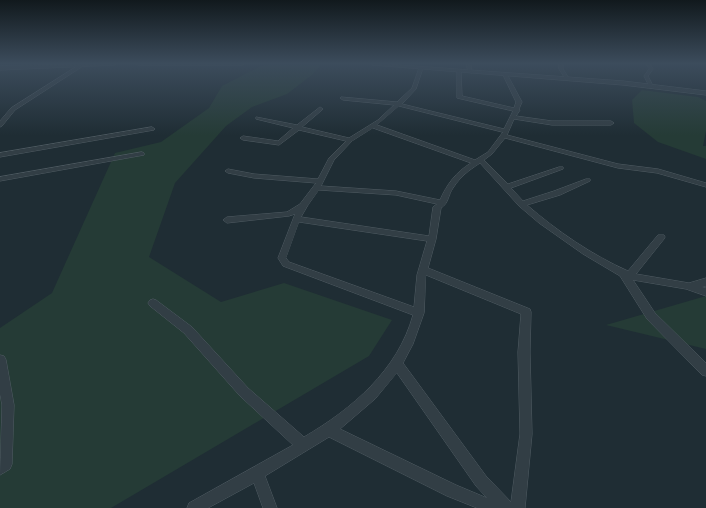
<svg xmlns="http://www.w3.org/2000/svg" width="706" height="508" viewBox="0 0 706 508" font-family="'Asap Condensed',sans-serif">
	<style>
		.green { fill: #253b36 }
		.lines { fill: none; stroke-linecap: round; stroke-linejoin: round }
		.minor-casing { stroke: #505c63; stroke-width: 1 }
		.tertiary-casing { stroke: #505c63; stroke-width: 1 }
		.minor { fill: #323e45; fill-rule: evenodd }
		.tertiary { fill: #323e45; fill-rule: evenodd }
	</style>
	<rect width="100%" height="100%" fill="#1f2d34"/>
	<g class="green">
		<polygon points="265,64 321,64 313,74 287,94 252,107 226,126 175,183 149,257 221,302 284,283 392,320 369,356 111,508 0,508 0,328 52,293 115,153 161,142 209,108 222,86"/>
		<polygon points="642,90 698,97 706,101 706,131 703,146 706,146 706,159 658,142 634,123 632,100"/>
		<polygon points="706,296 706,349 606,325"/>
	</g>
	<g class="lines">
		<defs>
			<g id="minor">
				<polygon points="467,64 471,64 472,73 468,72"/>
				<polygon points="559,64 563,64 563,69 570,80 566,80 559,69"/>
				<polygon points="646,64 650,64 653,69 648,76 654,88 650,88 644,76 649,69"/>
				<polygon points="79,65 83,66 15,110 2,126 0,127 0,121 11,108"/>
				<path d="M 421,67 L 423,68 L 416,89 L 402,104 L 504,129 L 513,111 L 457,98 L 457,71 L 459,70 L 461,71 L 462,96 L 514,108 L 516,102 L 503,75 L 507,74 L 522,102 L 519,109 L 520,110 L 516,116 L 552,121 L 611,121 L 614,123 L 611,125 L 552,125 L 514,119 L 507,135 L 618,164 L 658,169 L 706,183 L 706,187 L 657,173 L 618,168 L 505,138 L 492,154 L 484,160 L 508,184 L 559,167 L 563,167 L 563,169 L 511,188 L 523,201 L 554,191 L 586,179 L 590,179 L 590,181 L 560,195 L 527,205 C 557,231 592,255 628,271 L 658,235 L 664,235 L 665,237 L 664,239 L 636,274 L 689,283 L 706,278 L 706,286 L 702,287 L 706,288 L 706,296 L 686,289 L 633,280 L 655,313 L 706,363 L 706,376 L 702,375 L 647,319 L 620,276 L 583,254 L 539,223 L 519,206 L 480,163 C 468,171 461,176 453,188 C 448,195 449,203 441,208 L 436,239 L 428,268 L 530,309 L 531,312 L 530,352 L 532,434 L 525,508 L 477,508 L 447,496 L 329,437 L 265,476 L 277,508 L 263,508 L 254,483 L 208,508 L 187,508 L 189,503 L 293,445 L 240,396 L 184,333 L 150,306 L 148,303 L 150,300 L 153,299 L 156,300 L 192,327 L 248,388 L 304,437 C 352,409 398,370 413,315 L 283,266 L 278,258 L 295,214 L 289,216 L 227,223 L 223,220 L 227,217 L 287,212 L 300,204 L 316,183 L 254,178 L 228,173 L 225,171 L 228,169 L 254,174 L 318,179 L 329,158 L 346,141 L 299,130 L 279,145 L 243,140 L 240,138 L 243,136 L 278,141 L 293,128 L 256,119 L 256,117 L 297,125 L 320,107 L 323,109 L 322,110 L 302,127 L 349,138 L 378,120 L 394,105 L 343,100 L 340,98 L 341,97 L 397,102 L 412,88 L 419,68 ZM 399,106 L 502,132 L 503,132 L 488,152 L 475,160 L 377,125 ZM 373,128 L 471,163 C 456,172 447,184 440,200 L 396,191 L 321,186 L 334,160 L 352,141 ZM 319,190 L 396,195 L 437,204 L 433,207 L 429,236 L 301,217 L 308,205 ZM 299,222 L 427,241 L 417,275 L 414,307 L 289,262 L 286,258 ZM 426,275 L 521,314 L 518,352 L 520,434 L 511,502 L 486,476 L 403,363 L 413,344 L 424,313 ZM 397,373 L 476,486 L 487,498 L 456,485 L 340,429 L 375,399 Z"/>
				<polygon points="152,127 155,129 154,130 0,157 0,153"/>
				<polygon points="142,152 144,153 144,155 0,181 0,177"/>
				<polygon points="0,355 4,356 6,360 14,405 12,464 10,469 0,475 2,405 0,394"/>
			</g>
			<g id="tertiary">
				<polygon points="86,64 116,64 114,65 0,70 0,66"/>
				<polygon points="136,64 244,64 242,65 138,65"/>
				<polygon points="371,64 386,64 623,81 706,91 706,95 623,85 373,65"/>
			</g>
		</defs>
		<use href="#minor" class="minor-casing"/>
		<use href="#tertiary" class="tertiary-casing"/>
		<use href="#minor" class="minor"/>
		<use href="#tertiary" class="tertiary"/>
	</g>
	<linearGradient id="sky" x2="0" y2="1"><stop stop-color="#11191d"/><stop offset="0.47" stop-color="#3c4c5c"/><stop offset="1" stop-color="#3c4c5c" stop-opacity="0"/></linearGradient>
	<rect width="706" height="135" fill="url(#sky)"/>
</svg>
